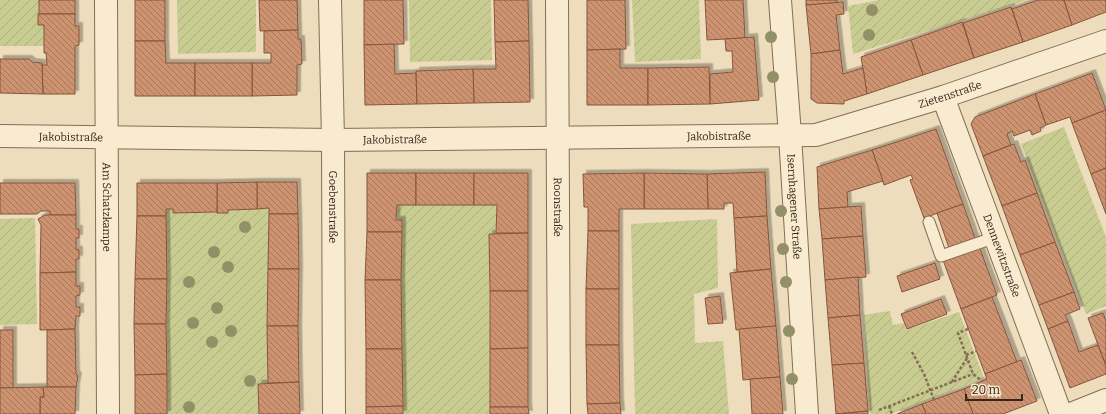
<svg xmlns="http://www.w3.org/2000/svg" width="1106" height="414" viewBox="0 0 1106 414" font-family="Bitter,serif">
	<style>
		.garden { fill: url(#garden-furrows) }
		.building { fill: url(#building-back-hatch); stroke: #85553b; filter: url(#shadow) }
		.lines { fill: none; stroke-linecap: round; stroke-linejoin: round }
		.service-casing { stroke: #866d56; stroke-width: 13 }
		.minor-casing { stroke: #866d56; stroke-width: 24 }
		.tertiary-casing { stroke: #866d56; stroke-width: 24 }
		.path { stroke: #866d56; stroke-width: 2.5; stroke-dasharray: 3 2; stroke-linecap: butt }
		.service { stroke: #f9ebcf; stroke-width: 11 }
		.minor { stroke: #f9ebcf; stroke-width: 22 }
		.tertiary { stroke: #f9ebcf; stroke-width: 22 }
		.tree { fill: #929067 }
		.labels { text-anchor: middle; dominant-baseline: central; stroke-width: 3; stroke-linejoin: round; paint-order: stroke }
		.street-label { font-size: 11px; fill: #35261b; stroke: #f5e7cc }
	</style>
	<defs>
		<pattern id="garden-furrows" width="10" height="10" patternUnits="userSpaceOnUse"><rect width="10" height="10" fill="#c8cc91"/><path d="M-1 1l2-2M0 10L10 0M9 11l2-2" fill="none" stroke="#acaf7c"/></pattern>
		<pattern id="building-back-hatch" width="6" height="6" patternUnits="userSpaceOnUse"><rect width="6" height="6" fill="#cd9371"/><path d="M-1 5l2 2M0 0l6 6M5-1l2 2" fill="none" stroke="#a7785c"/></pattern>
		<filter id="shadow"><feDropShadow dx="3.5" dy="-3.5" stdDeviation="0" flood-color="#0004"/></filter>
	</defs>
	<rect width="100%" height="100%" fill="#eeddbc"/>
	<g class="garden">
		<polygon points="0,0 39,0 38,25 44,25 44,46 0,46"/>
		<polygon points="177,0 256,0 256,52 178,54"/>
		<polygon points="409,0 491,0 492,60 410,62"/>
		<polygon points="632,0 699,0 701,59 635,62"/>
		<polygon points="879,0 1027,0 853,54 848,6"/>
		<polygon points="1064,127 1106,237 1106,306 1086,314 1021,144"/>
		<polygon points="397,205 497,205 496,233 489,234 490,414 403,414"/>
		<polygon points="269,208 268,383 258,384 259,414 167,414 166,209 173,209 173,213 228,213 228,210"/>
		<polygon points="35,218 37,324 0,325 0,219"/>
		<polygon points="717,219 718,288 694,294 695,343 723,341 729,414 635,414 631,224"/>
		<polygon points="890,311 893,325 904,323 906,330 959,312 984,378 891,414 870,414 864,315"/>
	</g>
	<g class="building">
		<rect x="39" y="0" width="36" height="14"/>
		<rect x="135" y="0" width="30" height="41"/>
		<polygon points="259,0 297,0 298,30 260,31"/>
		<polygon points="364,0 403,0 404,44 364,45"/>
		<polygon points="494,0 528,0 529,41 495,42"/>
		<polygon points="587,0 625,0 626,49 587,50"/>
		<polygon points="705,0 743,0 745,38 707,40"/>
		<polygon points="806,0 837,0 837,3 806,5"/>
		<polygon points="1038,0 1064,0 1072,25 1023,42 1012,9"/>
		<polygon points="1064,0 1106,0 1106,12 1072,25"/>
		<polygon points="843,2 844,14 836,15 840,50 811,54 806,5"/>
		<polygon points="1011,7 1023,42 974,58 963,23"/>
		<polygon points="38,14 75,14 75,26 79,26 79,45 75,46 75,94 43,94 42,65 47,65 46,53 44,53 44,25 38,25"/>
		<polygon points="962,22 974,58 923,75 911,40"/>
		<polygon points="298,30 298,39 301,39 302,64 297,65 297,95 252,96 252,63 271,63 271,53 264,53 264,31"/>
		<polygon points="754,37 759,100 710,104 710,74 733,72 732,51 726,51 725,39"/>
		<polygon points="911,40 923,75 867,94 861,57"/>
		<polygon points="135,41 165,41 166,63 195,63 195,96 135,96"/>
		<polygon points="529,41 530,102 474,103 473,69 496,69 495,42"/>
		<polygon points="394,44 395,74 416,73 417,104 365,105 364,45"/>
		<polygon points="620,49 620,68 648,68 648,105 587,105 587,50"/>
		<polygon points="840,50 843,74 863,68 867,94 844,101 844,104 817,103 811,99 811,54"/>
		<polygon points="0,59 29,59 32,62 42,63 43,94 0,93"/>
		<rect x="195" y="63" width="57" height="33"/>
		<polygon points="709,67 710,104 648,105 648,68"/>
		<polygon points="473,69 474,103 417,104 416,71"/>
		<polygon points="1092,73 1106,110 1072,123 1070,117 1046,125 1035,94"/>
		<polygon points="1035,94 1046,125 1040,128 1041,131 1032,135 1030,130 1014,136 1012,131 1007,134 1011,145 983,156 971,124 975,117"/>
		<polygon points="1106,110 1106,168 1091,174 1072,123"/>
		<polygon points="936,129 963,204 924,218 910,180 913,179 911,175 884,185 872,150"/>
		<polygon points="1014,144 1021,162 1025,160 1037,193 1002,206 983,156"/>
		<polygon points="872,150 883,181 847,192 848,207 819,209 817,167"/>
		<polygon points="1106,168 1106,214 1091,174"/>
		<polygon points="765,172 767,216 734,218 733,203 724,203 724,209 708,209 707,174"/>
		<polygon points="367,173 416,173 416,205 397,205 396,220 402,220 402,232 367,232"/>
		<rect x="416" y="173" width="58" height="32"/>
		<polygon points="474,173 528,173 528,233 496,233 497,205 474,205"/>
		<polygon points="644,173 707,174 708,209 644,209"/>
		<polygon points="644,173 644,209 619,209 619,231 588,231 588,207 584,207 583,174"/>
		<polygon points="257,182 297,182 298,214 269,214 269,208 257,209"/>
		<polygon points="257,182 257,209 228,210 228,213 217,213 217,183"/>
		<polygon points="0,183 75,183 76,215 50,215 50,211 41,211 37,214 0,214"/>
		<polygon points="137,183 217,183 217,212 173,213 173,209 166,209 166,216 137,216"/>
		<polygon points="1037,193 1055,242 1020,255 1002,206"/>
		<polygon points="963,204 976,241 950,251 937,213"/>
		<polygon points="861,206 863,236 822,239 819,209"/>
		<polygon points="269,214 298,214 299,269 268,269"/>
		<polygon points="45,215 76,215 76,229 79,229 79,238 76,238 76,249 79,250 79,259 76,259 76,272 40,273 41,225 38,219"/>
		<polygon points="137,216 166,216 167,279 135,279"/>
		<polygon points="767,216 771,269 737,272 734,218"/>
		<polygon points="588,231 619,231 619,289 586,289"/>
		<polygon points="367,232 402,232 401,280 365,280"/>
		<polygon points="528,233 528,291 490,291 489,234"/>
		<polygon points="863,236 866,277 825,280 822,239"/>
		<polygon points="1055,242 1074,292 1039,305 1020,255"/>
		<polygon points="979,246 997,295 961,309 943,260"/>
		<polygon points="935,263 940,279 902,292 897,276"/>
		<polygon points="268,269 299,269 298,326 267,326"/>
		<polygon points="771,269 776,326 736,330 730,273"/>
		<polygon points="76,272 76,286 80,286 80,295 76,296 76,307 80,307 80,316 76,316 75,329 40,330 40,273"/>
		<polygon points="858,277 860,315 828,318 825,280"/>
		<polygon points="135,279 167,279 166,324 134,324"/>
		<polygon points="365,280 401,280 402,349 366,349"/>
		<rect x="586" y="289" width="33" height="56"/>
		<polygon points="490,291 528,291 528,348 490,349"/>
		<polygon points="1074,292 1080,309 1065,315 1068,321 1048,329 1039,305"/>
		<polygon points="720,296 723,323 708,324 705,298"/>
		<polygon points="992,297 1017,362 985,374 961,309"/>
		<polygon points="941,299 947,314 907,329 901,314"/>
		<polygon points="1103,313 1106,321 1106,366 1088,318"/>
		<polygon points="860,315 864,363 832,365 828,318"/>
		<polygon points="1068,321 1079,352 1098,345 1106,366 1106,374 1070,388 1048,329"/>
		<polygon points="134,324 166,324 167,374 135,375"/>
		<polygon points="267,326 298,326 299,382 268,383"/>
		<polygon points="776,326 780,377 743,380 739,329"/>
		<polygon points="75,329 76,374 78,376 76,387 47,387 47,330"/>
		<rect x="0" y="330" width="13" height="58"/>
		<polygon points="586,345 619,345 620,403 587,404"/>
		<polygon points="528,348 528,407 490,407 490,349"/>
		<polygon points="366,349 402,349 403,406 366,407"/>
		<polygon points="1021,360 1037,401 1003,414 973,414 964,389 987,379 985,374"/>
		<polygon points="864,363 868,411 836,414 832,365"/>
		<polygon points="167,374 167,414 135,414 135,375"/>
		<polygon points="780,377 783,414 752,414 750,379"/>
		<polygon points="299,382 300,414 259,414 258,384"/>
		<polygon points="43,387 76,387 75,414 40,414 40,397 44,397"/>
		<polygon points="43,387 44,397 40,397 40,414 0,414 0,388"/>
		<polygon points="964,389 973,414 926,414 922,404"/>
		<polygon points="620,403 621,414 588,414 587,404"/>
		<polygon points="922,404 926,414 897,414"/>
		<polygon points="403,406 403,414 366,414 366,407"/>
		<polygon points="490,407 528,407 529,414 490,414"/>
		<polygon points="868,411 868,414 836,414"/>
	</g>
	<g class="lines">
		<defs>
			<polyline id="service" points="929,222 941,256 996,237"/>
			<g id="minor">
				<path id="s1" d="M 106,0 L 108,414"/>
				<path id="s2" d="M 330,0 L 333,140 L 334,414"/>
				<path id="s3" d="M 557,0 L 559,414"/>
				<path id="s4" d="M 780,0 L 790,135 L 807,414"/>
				<path id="s5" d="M 943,97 L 1061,414"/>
				<polyline points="1071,414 1106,400"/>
			</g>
			<g id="tertiary">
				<path id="s6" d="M 0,136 L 333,140 L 816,135 L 943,97 L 1106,41"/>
			</g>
		</defs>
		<use href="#service" class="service-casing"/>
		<use href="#minor" class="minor-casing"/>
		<use href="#tertiary" class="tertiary-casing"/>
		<g class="path">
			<polyline points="968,329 958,333 973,374 982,381"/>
			<polyline points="912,352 924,374 934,400"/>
			<polyline points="966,355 977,351"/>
			<polyline points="952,382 967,358"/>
			<polyline points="889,406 892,414"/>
			<polyline points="879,410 973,374"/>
		</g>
		<use href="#service" class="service"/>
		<use href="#minor" class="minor"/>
		<use href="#tertiary" class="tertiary"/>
	</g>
	<g class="tree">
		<circle cx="872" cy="10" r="6"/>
		<circle cx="869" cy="35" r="6"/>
		<circle cx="771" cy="37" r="6"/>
		<circle cx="773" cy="77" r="6"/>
		<circle cx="781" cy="211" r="6"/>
		<circle cx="245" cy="227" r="6"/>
		<circle cx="783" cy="249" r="6"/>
		<circle cx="214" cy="252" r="6"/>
		<circle cx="228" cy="267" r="6"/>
		<circle cx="189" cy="282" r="6"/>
		<circle cx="786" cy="282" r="6"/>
		<circle cx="217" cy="308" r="6"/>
		<circle cx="193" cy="323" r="6"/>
		<circle cx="231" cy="331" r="6"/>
		<circle cx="789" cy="331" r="6"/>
		<circle cx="212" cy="342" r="6"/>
		<circle cx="792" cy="379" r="6"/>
		<circle cx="250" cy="381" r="6"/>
		<circle cx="189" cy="407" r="6"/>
	</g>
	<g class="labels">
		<g class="street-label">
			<text stroke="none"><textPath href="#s6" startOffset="956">Zietenstraße</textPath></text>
			<text stroke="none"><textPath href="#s6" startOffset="719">Jakobistraße</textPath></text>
			<text stroke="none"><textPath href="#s6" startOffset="71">Jakobistraße</textPath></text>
			<text stroke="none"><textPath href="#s6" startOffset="395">Jakobistraße</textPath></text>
			<text stroke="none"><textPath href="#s1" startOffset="207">Am Schatzkampe</textPath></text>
			<text stroke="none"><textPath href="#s2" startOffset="207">Goebenstraße</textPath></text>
			<text stroke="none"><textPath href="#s3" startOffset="207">Roonstraße</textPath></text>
			<text stroke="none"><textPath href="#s4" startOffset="207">Isernhagener Straße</textPath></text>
			<text stroke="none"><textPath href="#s5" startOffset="169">Dennewitzstraße</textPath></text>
		</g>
	</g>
	<path d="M966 394v6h56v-6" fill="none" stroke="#35261b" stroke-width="2"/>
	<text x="972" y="394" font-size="12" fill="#35261b" stroke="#f5e7cc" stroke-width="3" paint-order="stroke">20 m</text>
</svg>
